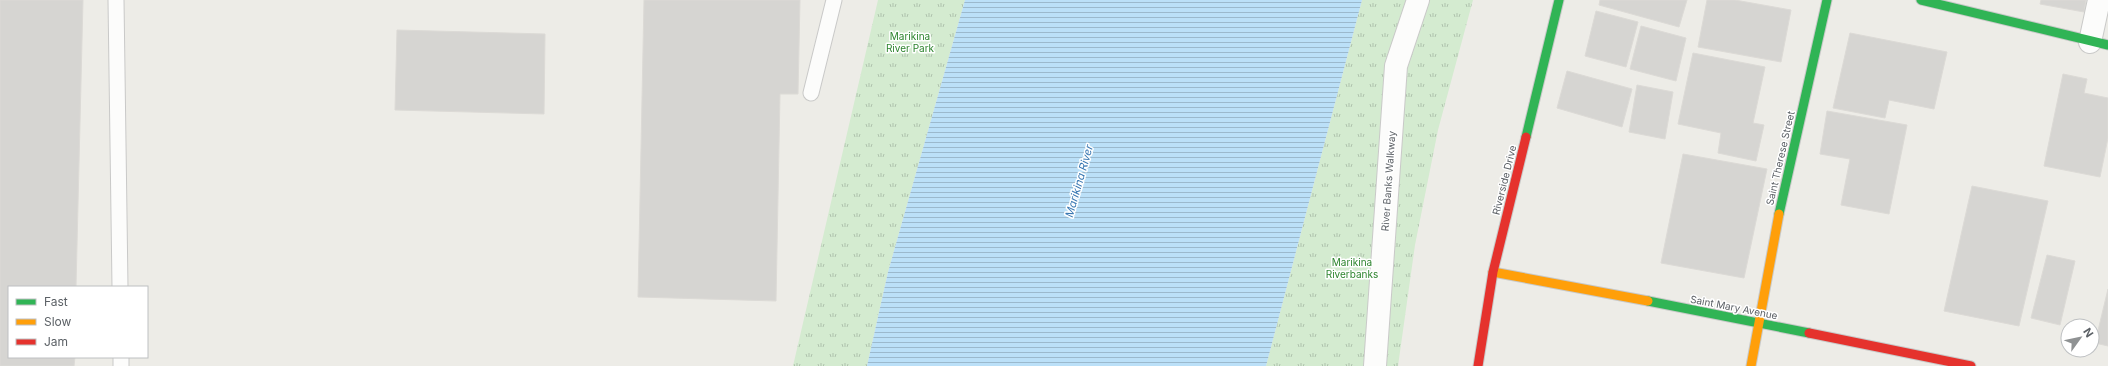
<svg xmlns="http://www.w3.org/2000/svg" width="2108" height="366" viewBox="0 0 2108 366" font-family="Inter,sans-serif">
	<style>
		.park { fill: url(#park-tufts) }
		.water { fill: url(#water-rules) }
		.building { fill: #d6d5d2; stroke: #dcdad6 }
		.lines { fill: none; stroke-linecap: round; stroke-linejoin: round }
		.lane-casing { stroke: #c9c9c8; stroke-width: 17 }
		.street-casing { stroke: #c9c9c8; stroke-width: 24 }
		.fast-casing { stroke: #c8c9c8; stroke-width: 11 }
		.slow-casing { stroke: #c8c9c8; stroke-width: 11 }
		.jam-casing { stroke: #c8c9c8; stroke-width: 11 }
		.lane { stroke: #fcfcfb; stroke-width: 15 }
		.street { stroke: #fcfcfb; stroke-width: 22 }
		.fast { stroke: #30b455; stroke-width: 9 }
		.slow { stroke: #ff9f0a; stroke-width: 9 }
		.jam { stroke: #e5322d; stroke-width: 9 }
		.labels { text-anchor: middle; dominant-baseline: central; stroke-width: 3; stroke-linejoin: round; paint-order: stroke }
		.park-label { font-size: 10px; fill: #2d842e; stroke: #fff }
		.street-label { font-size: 10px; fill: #5c6166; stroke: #fff }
		.water-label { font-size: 11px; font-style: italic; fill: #3676b2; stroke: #fff }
	</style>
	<defs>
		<pattern id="park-tufts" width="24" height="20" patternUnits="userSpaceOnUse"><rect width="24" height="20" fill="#d4ebd0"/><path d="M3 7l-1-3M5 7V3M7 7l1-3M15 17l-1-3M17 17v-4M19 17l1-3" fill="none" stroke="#afc2ad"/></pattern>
		<pattern id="water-rules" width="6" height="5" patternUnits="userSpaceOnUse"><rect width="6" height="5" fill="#bbe0f8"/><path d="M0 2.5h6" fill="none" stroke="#9bb9cd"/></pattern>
	</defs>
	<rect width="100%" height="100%" fill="#edece7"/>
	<g class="park">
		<polygon points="878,0 965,0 888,272 867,366 793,366"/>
		<polygon points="1362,0 1473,0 1438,130 1415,245 1398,366 1266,366"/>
	</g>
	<polygon class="water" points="965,0 1362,0 1266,366 867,366 888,272"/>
	<g class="building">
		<polygon points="0,0 83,0 76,287 9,287 9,357 75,357 74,366 0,366"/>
		<polygon points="644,0 800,0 798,94 780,94 776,301 638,297"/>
		<polygon points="1600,0 1687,0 1679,27 1599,5"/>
		<polygon points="1707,0 1735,0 1791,10 1781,62 1698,47"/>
		<polygon points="2041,0 2086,0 2084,12 2040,4"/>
		<polygon points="1596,11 1638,22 1626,67 1585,56"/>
		<polygon points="1641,26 1686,38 1676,81 1630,69"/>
		<polygon points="397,30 545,34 544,114 395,110"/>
		<polygon points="1850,33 1947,52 1934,109 1889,100 1885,118 1833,108"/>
		<polygon points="1693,53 1765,67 1753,123 1764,125 1756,161 1718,153 1721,133 1678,124"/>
		<polygon points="1567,71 1632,89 1622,127 1557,108"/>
		<polygon points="2063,74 2087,79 2084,93 2108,98 2108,138 2100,177 2044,166"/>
		<polygon points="1637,85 1673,92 1665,139 1629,132"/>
		<polygon points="1827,111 1907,125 1889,214 1841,205 1850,159 1820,154"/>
		<polygon points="1683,154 1767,169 1744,278 1661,263"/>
		<polygon points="1972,186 2048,201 2019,326 1944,311"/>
		<polygon points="2047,255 2075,261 2060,325 2031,318"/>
		<polygon points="2108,289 2108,346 2095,343"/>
	</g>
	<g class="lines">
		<defs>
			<g id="lane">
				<polyline points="116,0 120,287"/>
				<polyline points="811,93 834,0"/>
				<polyline points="121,357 121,366"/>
			</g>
			<g id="street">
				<polyline points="2090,42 2099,0"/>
				<polyline points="1375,366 1396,66 1418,0"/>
			</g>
			<g id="fast">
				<polyline points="1921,0 2108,45"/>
				<polyline points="1526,137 1559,0"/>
				<polyline points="1779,214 1827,0"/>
				<polyline points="1648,301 1809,333"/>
			</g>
			<g id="slow">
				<polyline points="1493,272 1648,301"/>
				<polyline points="1751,366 1779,214"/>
			</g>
			<g id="jam">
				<polyline points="1809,333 1971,366"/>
				<polyline points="1478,366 1493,272 1526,137"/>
			</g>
		</defs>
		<use href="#lane" class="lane-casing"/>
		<use href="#street" class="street-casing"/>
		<use href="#fast" class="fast-casing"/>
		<use href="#slow" class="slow-casing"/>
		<use href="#jam" class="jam-casing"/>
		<use href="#lane" class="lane"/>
		<use href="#street" class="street"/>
		<use href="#fast" class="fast"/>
		<use href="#slow" class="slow"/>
		<use href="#jam" class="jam"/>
	</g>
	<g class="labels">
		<g class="park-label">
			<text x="910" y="36">Marikina<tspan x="910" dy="12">River Park</tspan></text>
			<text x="1352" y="262">Marikina<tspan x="1352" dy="12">Riverbanks</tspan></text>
		</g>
		<g class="street-label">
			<text transform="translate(1780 158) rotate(-77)">Saint Therese Street</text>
			<text transform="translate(1504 180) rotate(-76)">Riverside Drive</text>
			<text transform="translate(1388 181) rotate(-86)">River Banks Walkway</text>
			<text transform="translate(1734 307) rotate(11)">Saint Mary Avenue</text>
		</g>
		<g class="water-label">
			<text transform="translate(1079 181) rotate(-74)">Marikina River</text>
		</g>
	</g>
	<rect x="8" y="286" width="140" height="72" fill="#ffffff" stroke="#bec0c2"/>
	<rect x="16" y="299" width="20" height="6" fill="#30b455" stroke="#bec0c2"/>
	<text x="44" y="306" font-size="12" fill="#5c6166">Fast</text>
	<rect x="16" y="319" width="20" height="6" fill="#ff9f0a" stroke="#bec0c2"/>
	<text x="44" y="326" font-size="12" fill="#5c6166">Slow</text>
	<rect x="16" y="339" width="20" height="6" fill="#e5322d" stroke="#bec0c2"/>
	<text x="44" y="346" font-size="12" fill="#5c6166">Jam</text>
	<g transform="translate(2080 338) rotate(57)"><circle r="19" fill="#ffffff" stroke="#bec0c2"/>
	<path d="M0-3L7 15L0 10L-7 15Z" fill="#8f9293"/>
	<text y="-6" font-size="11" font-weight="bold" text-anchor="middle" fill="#5c6166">N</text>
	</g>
</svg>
